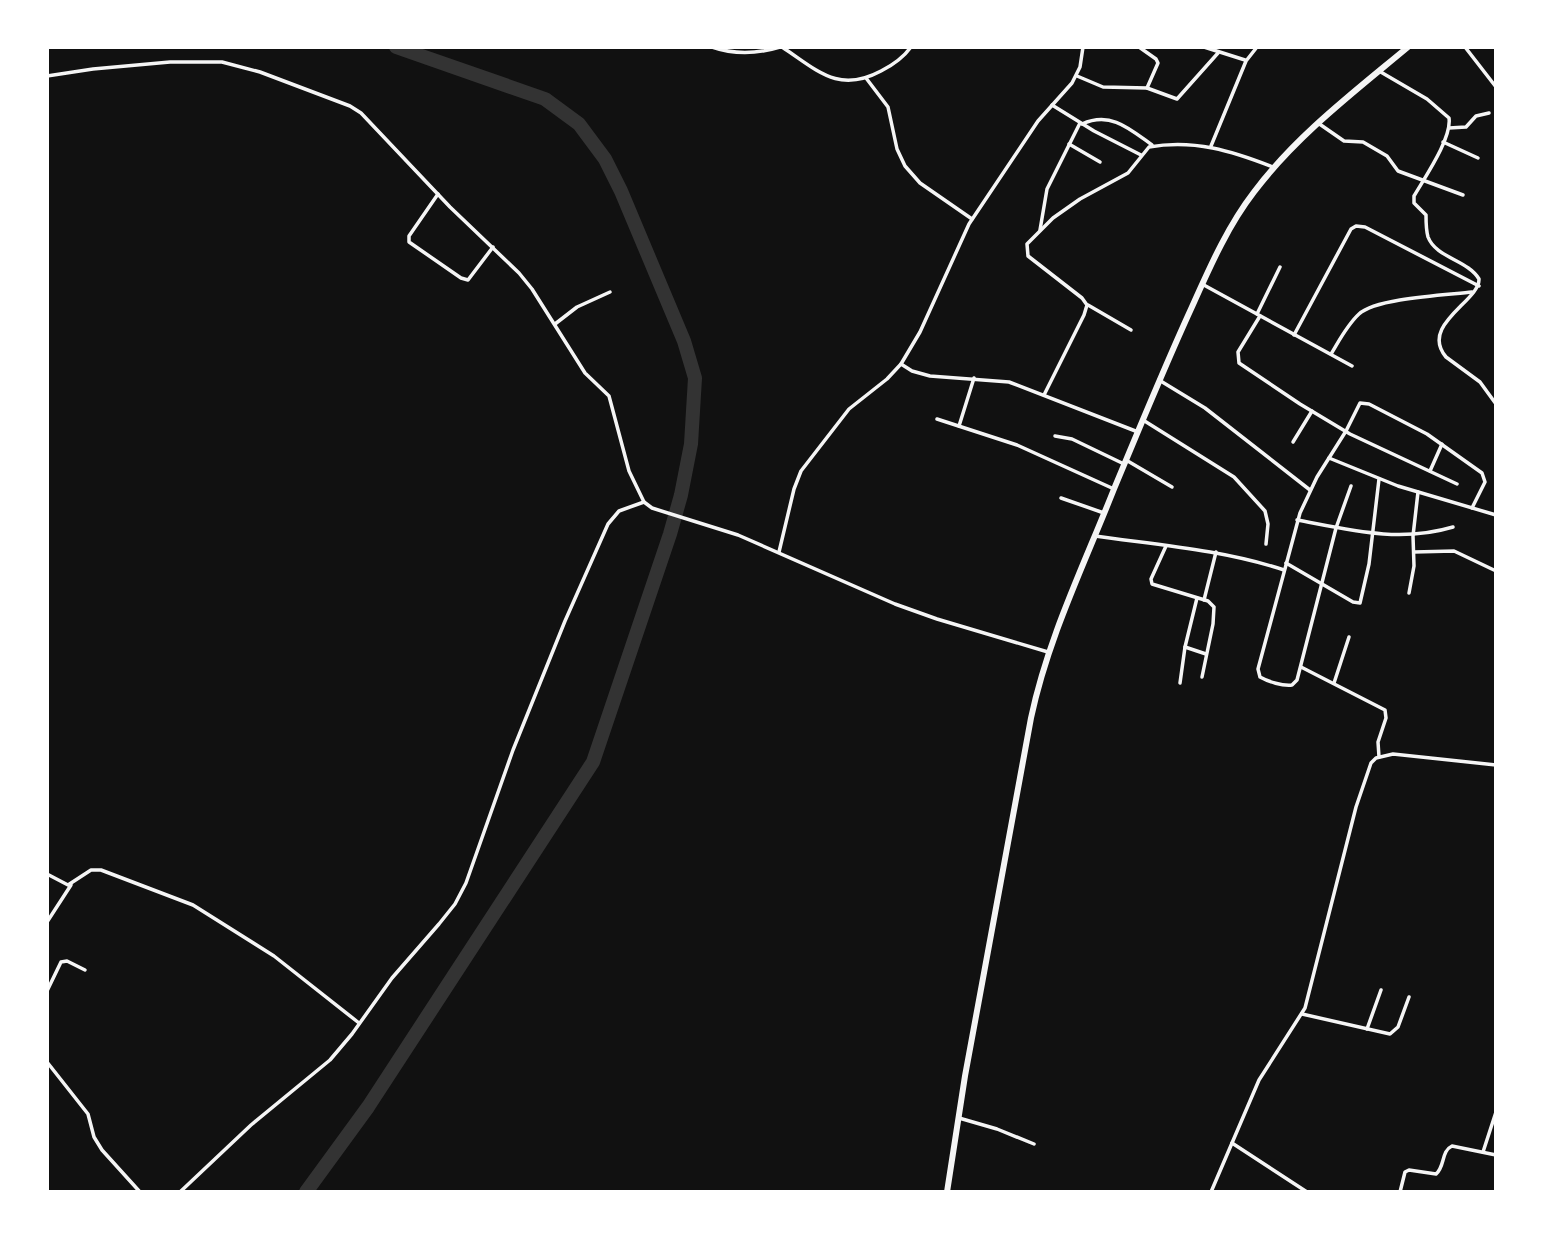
<svg xmlns="http://www.w3.org/2000/svg" width="1543" height="1239" viewBox="0 0 1543 1239" font-family="'Varela Round',sans-serif">
	<style>
		.lines { fill: none; stroke-linecap: round; stroke-linejoin: round }
		.river { stroke: #333; stroke-width: 14 }
		.minor { stroke: #f5f5f5; stroke-width: 3.5 }
		.trunk { stroke: #f5f5f5; stroke-width: 6 }
	</style>
	<rect width="100%" height="100%" fill="#111"/>
	<g class="lines">
		<polyline class="river" points="306,1192 368,1107 593,762 670,534 681,495 691,444 695,378 684,341 621,191 605,159 579,124 545,99 396,47"/>
		<g class="minor">
			<path d="M 712,47 C 735,55 757,54 780,47"/>
			<path d="M 782,47 C 817,70 838,94 881,71 C 893,65 903,58 911,47"/>
			<polyline points="1139,47 1156,59 1158,63 1147,88"/>
			<polyline points="1204,47 1245,60"/>
			<polyline points="1465,47 1496,87"/>
			<path d="M 1379,71 L 1427,99 L 1449,118 C 1452,138 1425,177 1414,196 L 1414,203 L 1426,215 C 1426,222 1426,230 1428,237 C 1436,258 1468,260 1479,279 C 1480,301 1419,325 1446,357 L 1480,382 L 1496,404"/>
			<polyline points="47,76 93,69 170,62 222,62 260,72 350,106 361,113 450,207 519,273 532,289 585,373 609,396 629,471 644,502 652,508 738,535 895,604 937,619 1048,652"/>
			<polyline points="1077,76 1103,87 1147,88 1177,99 1218,53"/>
			<polyline points="866,78 888,107 897,149 905,166 920,183 972,219"/>
			<polyline points="1052,105 1094,131 1141,155"/>
			<polyline points="1318,123 1344,141 1363,142 1387,156 1398,171 1463,195"/>
			<path d="M 1082,124 C 1111,111 1130,129 1152,145"/>
			<polyline points="1449,128 1466,127 1476,116 1489,113"/>
			<polyline points="1443,142 1478,158"/>
			<polyline points="1069,144 1100,162"/>
			<polyline points="1211,146 1246,61 1257,47"/>
			<polyline points="438,194 409,236 409,242 461,278 468,280 493,247"/>
			<polyline points="1040,230 1047,189 1080,123"/>
			<polyline points="1202,284 1352,366"/>
			<polyline points="1088,305 1131,330"/>
			<polyline points="1257,314 1280,267"/>
			<polyline points="1260,316 1238,352 1239,363 1300,404 1350,434 1457,484"/>
			<polyline points="555,324 577,307 610,292"/>
			<polyline points="1294,335 1351,229 1356,226 1365,227 1479,286"/>
			<path d="M 1331,354 C 1339,341 1347,325 1359,314 C 1376,298 1446,295 1472,292"/>
			<polyline points="901,364 912,371 930,376 1009,382 1138,432"/>
			<polyline points="1159,380 1205,408 1310,490"/>
			<path d="M 1044,395 L 1084,315 L 1087,305 L 1082,298 L 1028,256 L 1027,244 L 1053,218 L 1080,199 L 1128,173 L 1149,147 C 1194,139 1232,151 1273,167"/>
			<polyline points="937,419 1017,445 1114,489"/>
			<polyline points="1143,420 1234,477 1265,511 1268,524 1266,544"/>
			<polyline points="959,426 974,378"/>
			<polyline points="1055,436 1072,439 1124,464"/>
			<polyline points="1293,442 1312,411"/>
			<polyline points="1329,458 1398,486 1496,515"/>
			<polyline points="1126,460 1172,487"/>
			<polyline points="1430,471 1442,444"/>
			<path d="M 1351,486 L 1336,528 L 1297,680 L 1292,685 C 1282,686 1269,682 1260,677 L 1258,669 L 1300,513 L 1317,477 L 1346,431 L 1360,403 L 1369,404 L 1427,434 L 1482,473 L 1485,482 L 1472,508"/>
			<polyline points="1061,498 1104,513"/>
			<path d="M 1297,520 C 1350,530 1400,543 1453,527"/>
			<path d="M 1095,536 C 1159,545 1223,550 1284,570"/>
			<polyline points="1166,546 1151,579 1152,584 1208,601 1214,607 1213,624 1202,677"/>
			<polyline points="779,552 794,489 801,471 849,409 887,379 901,364 920,332 969,224 1038,121 1072,83 1080,67 1083,47"/>
			<polyline points="1414,552 1454,551 1496,571"/>
			<polyline points="1286,563 1353,602 1360,603 1369,564 1379,479"/>
			<polyline points="1409,593 1414,566 1413,536 1418,492"/>
			<polyline points="1204,600 1216,552"/>
			<polyline points="1185,647 1206,654"/>
			<polyline points="1301,667 1385,710 1386,718 1378,742 1379,757"/>
			<polyline points="1180,683 1185,647 1197,598"/>
			<polyline points="1334,683 1349,637"/>
			<polyline points="47,874 68,885 91,870 101,870 193,905 274,956 359,1023"/>
			<polyline points="47,922 71,885"/>
			<polyline points="47,991 61,962 67,961 85,970"/>
			<polyline points="1302,1014 1390,1034 1398,1027 1409,997"/>
			<polyline points="1367,1029 1381,990"/>
			<polyline points="47,1062 88,1114 94,1137 102,1150 140,1192"/>
			<polyline points="959,1118 997,1129 1034,1144"/>
			<polyline points="1232,1143 1307,1192"/>
			<polyline points="1483,1152 1496,1112"/>
			<polyline points="180,1192 251,1125 330,1060 352,1034 392,978 439,924 455,904 466,883 513,750 565,621 608,524 619,511 644,502"/>
			<polyline points="1211,1192 1259,1080 1305,1008 1356,807 1371,763 1376,758 1393,754 1496,765"/>
			<path d="M 1400,1192 L 1405,1172 L 1409,1170 L 1436,1174 C 1445,1167 1441,1151 1452,1146 L 1496,1155"/>
		</g>
		<path class="trunk" d="M 947,1192 L 965,1076 L 1031,718 C 1048,638 1084,565 1114,489 C 1139,429 1164,368 1191,309 C 1209,269 1227,227 1254,192 C 1296,136 1354,92 1408,47"/>
	</g>
	<rect width="1543" height="1239" fill="none" stroke="#ffffff" stroke-width="98"/>
</svg>
